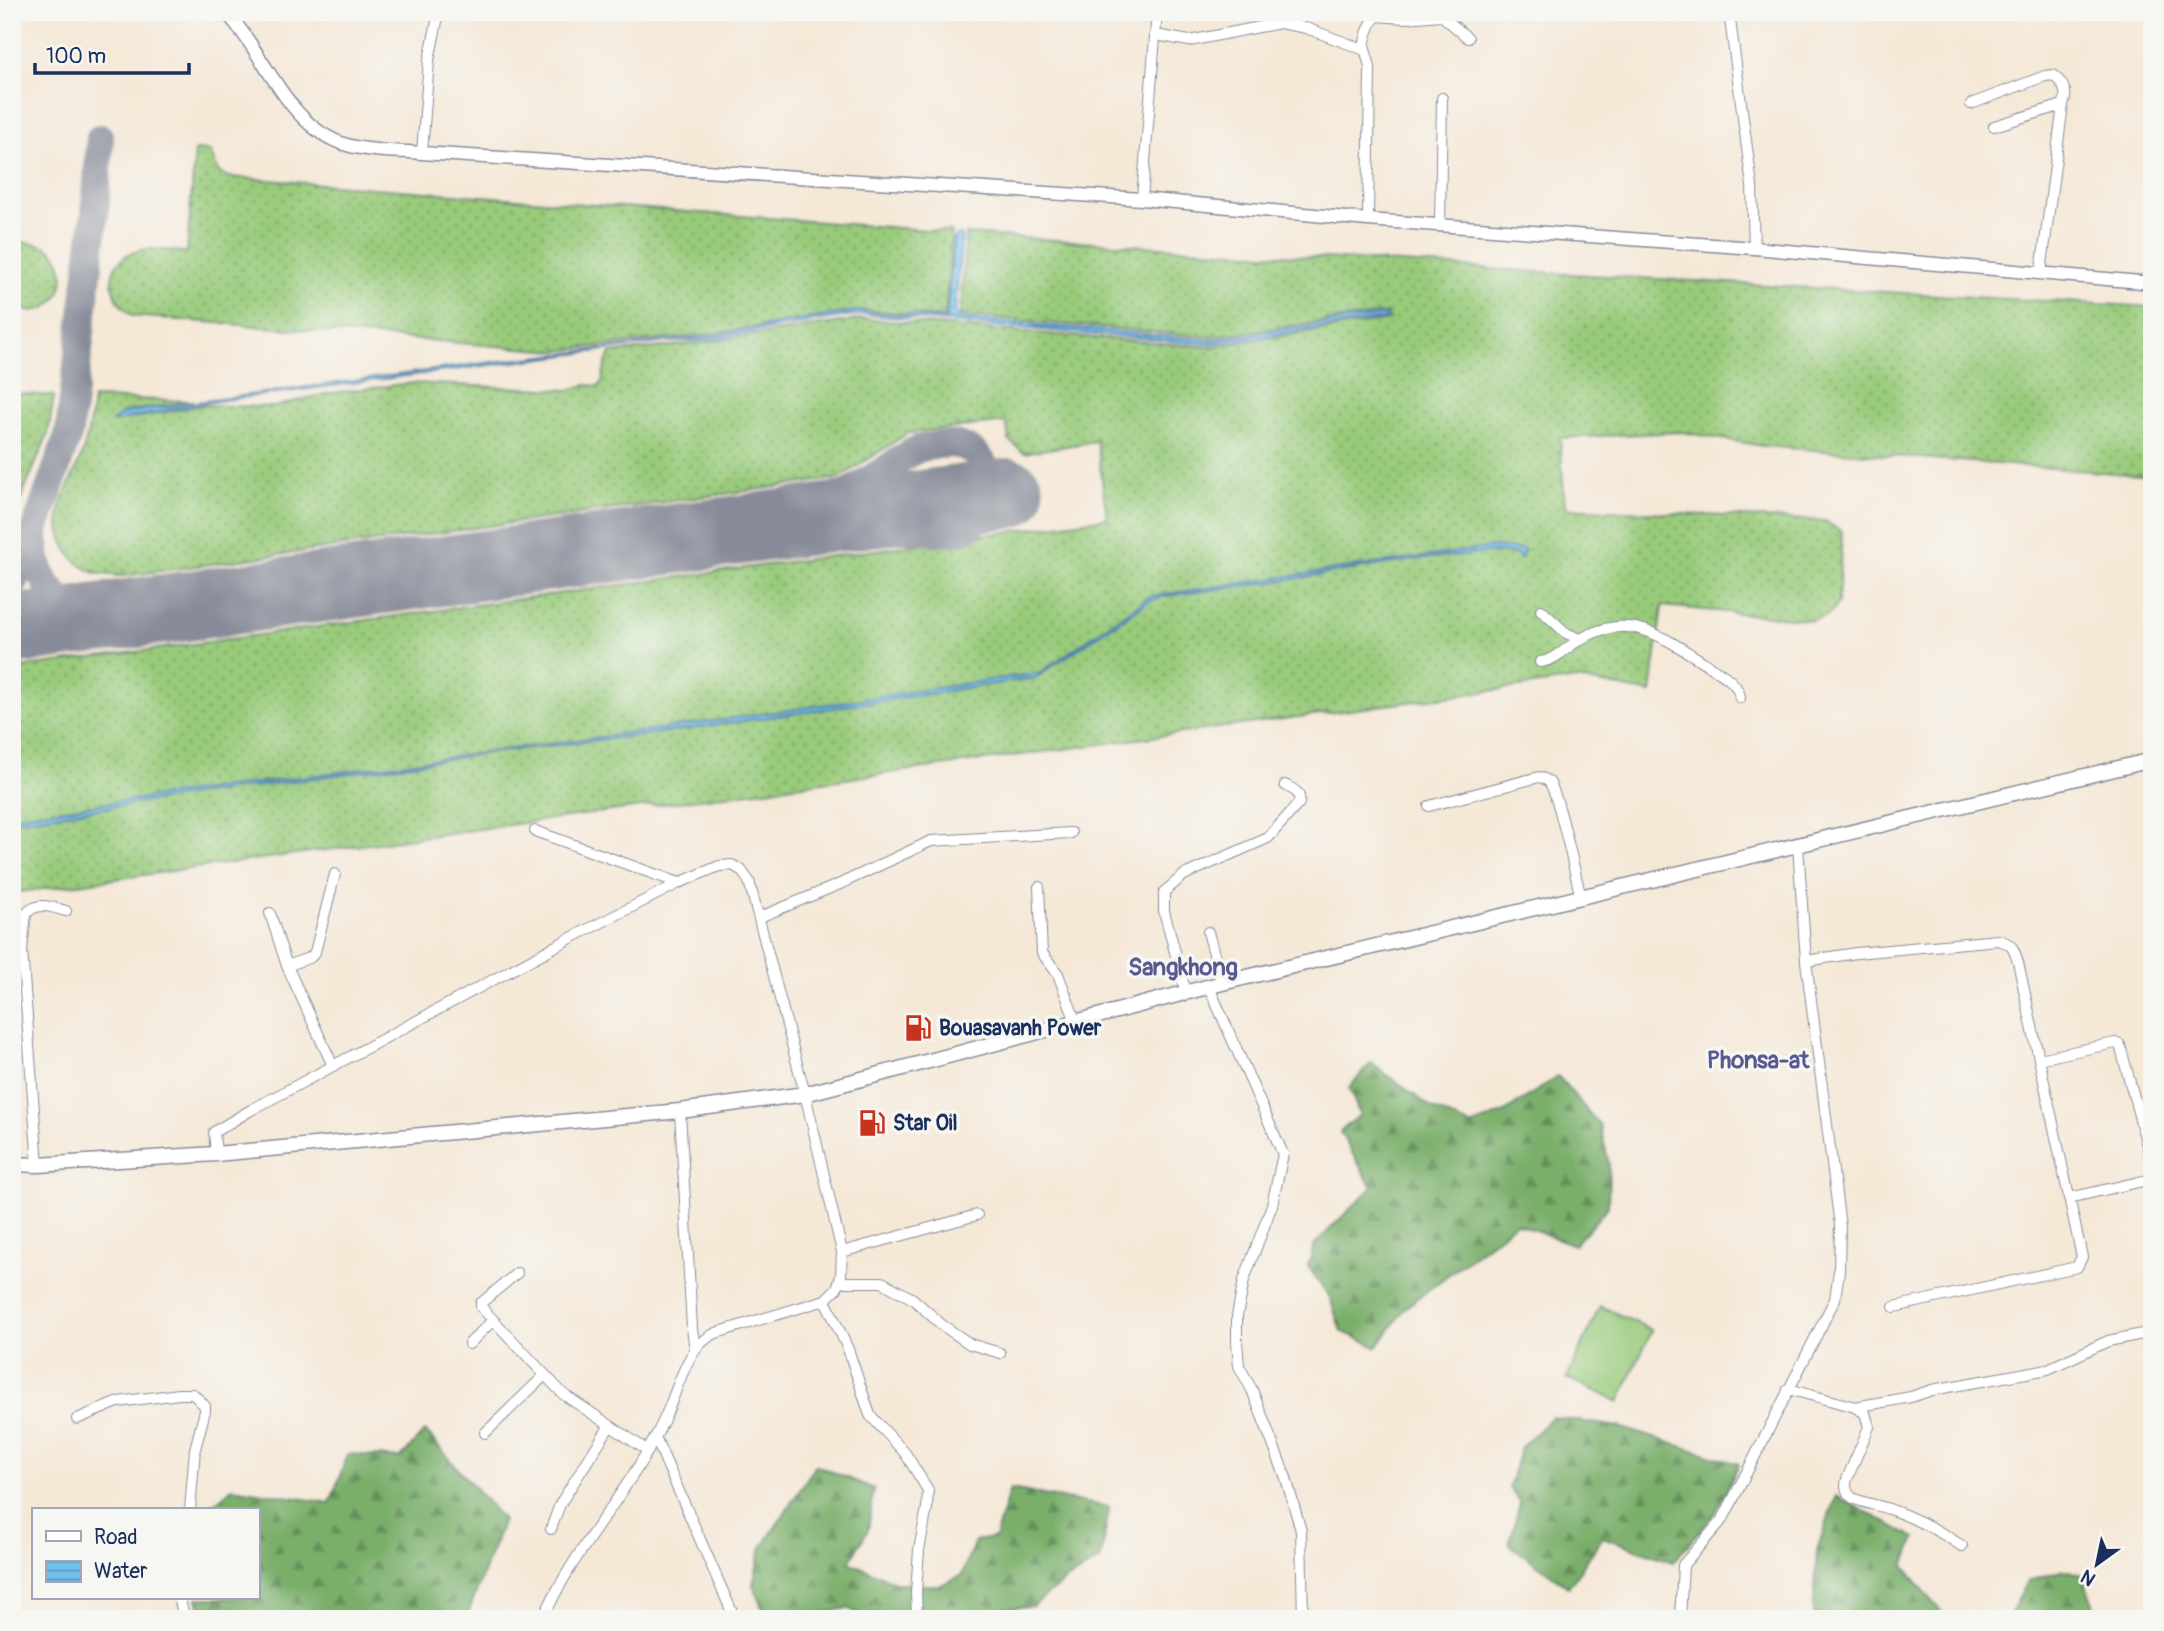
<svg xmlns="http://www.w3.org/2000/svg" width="2164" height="1631" viewBox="0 0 2164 1631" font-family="Pangolin,sans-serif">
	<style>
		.grass { fill: url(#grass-dots); stroke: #5a7d6c; stroke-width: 2 }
		.forest { fill: url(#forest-firs); stroke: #4a6f64; stroke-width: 2 }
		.pitch { fill: #99cb7a; stroke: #5a7d6c; stroke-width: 2 }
		.water { fill: url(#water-rules); stroke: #4678a5; stroke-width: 2 }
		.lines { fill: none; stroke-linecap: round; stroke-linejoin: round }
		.taxiway { stroke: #888c9a; stroke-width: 28 }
		.runway { stroke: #888c9a; stroke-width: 70 }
		.minor-casing { stroke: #888c9a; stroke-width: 12 }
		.tertiary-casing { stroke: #888c9a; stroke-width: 15 }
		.secondary-casing { stroke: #888c9a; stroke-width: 17 }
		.minor { stroke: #fff; stroke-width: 10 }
		.tertiary { stroke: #fff; stroke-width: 12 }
		.secondary { stroke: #fff; stroke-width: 14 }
		.labels { text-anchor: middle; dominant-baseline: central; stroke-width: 7; stroke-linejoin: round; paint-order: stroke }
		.poi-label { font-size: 21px; font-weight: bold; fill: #1b2f5e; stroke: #f6f6f2; text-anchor: start }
		.quarter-label { font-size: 24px; font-weight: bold; fill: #575a91; stroke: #f6f6f2 }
	</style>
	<defs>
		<pattern id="grass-dots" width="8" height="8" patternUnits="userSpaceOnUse" patternTransform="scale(1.75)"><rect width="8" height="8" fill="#99cb7a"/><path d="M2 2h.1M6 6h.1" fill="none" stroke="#7ca567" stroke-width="1.8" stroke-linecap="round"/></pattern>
		<pattern id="forest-firs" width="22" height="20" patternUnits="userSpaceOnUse" patternTransform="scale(1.75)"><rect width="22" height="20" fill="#7aaf6a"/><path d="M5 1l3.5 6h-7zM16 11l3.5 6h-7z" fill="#638f5a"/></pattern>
		<pattern id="water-rules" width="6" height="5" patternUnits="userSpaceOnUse" patternTransform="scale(1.75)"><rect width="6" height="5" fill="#71c1ec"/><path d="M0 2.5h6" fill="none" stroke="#5c9dc2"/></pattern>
	</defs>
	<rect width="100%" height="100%" fill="#f6f6f2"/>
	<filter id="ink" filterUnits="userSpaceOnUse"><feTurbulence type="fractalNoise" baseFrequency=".0143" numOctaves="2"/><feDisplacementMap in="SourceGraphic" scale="14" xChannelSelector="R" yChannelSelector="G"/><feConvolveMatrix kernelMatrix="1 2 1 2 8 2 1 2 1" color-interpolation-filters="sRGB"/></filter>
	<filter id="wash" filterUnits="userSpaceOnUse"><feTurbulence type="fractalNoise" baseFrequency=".00686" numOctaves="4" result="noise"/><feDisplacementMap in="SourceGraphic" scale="28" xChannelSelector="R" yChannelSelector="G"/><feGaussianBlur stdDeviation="1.57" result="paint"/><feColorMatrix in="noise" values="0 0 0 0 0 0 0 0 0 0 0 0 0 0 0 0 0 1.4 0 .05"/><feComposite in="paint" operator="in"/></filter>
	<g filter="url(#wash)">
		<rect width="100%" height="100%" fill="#f5e8d7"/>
		<g class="grass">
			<path d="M 195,150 L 210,151 L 219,173 L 229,177 L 952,232 L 945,317 L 863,310 L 705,335 L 555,351 L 132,316 C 100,291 107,253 148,249 C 161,248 175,252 187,252 Z"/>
			<path d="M 966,234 L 1552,273 L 2152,307 L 2152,476 L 1763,446 L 1682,432 L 1560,438 L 1565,508 L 1825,521 L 1842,532 L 1838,603 L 1829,615 L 1812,620 L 1662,606 L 1651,693 L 1577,679 L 12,893 L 12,821 L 504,751 L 668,732 L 1034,678 L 1151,600 L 1166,596 C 1228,588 1290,580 1352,570 C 1406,561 1463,549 1517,554 L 1520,559 L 1524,550 L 1493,547 L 1151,596 L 1039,673 L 1032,674 L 667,728 L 12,816 L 12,669 L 1107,518 L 1097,441 L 1024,453 L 1009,440 L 1006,422 L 908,433 L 839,478 L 123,576 C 113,575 101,575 91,571 C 64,559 53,528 62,502 C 68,485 77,469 83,451 C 89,434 91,416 93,398 L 194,401 L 124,412 L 111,422 L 204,405 L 274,407 L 324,394 L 411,383 L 569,390 L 585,385 L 600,386 C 606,375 601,367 611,353 L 707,342 L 862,319 L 1208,347 L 1390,320 L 1387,313 L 1208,337 L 960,315 Z"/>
			<path d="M 12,241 C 23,242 35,242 46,247 C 69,259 68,295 46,307 C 36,313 23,310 12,309 Z"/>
			<polygon points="12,393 54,396 48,434 12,520"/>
		</g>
		<g class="forest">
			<polygon points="1371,1063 1433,1109 1471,1126 1505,1112 1558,1076 1600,1126 1609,1164 1608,1207 1574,1245 1516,1223 1406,1307 1377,1347 1341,1331 1330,1298 1308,1266 1315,1244 1372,1187 1340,1132 1360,1115 1349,1088"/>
			<polygon points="1552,1417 1619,1427 1739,1464 1716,1512 1673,1562 1603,1537 1568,1587 1509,1544 1520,1503 1509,1487 1521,1447"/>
			<polygon points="425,1431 503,1520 466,1619 202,1619 197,1598 257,1598 257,1510 207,1510 232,1488 330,1503 348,1454 401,1458"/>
			<polygon points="816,1465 874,1489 868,1530 849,1562 897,1583 939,1586 962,1575 975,1541 995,1538 1010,1489 1109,1507 1101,1559 1063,1582 1033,1606 994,1609 976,1619 869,1619 848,1608 807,1616 766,1617 753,1585 761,1549"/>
			<polygon points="1836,1496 1915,1538 1904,1566 1947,1619 1813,1619 1817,1550"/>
			<polygon points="2065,1570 2082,1575 2099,1619 2008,1619 2028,1581"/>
		</g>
		<polygon class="pitch" points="1600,1306 1652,1330 1619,1402 1567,1378"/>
		<g class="water">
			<polygon points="958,235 962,236 955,310 959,318 1208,340 1385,315 1387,319 1208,344 868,315 852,315 707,340 666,342 203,403 111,422 124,413 196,402 492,362 706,337 854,311 946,319 954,238"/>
			<polygon points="1493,547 1525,550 1520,559 1517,554 1493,552 1413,560 1286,580 1166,596 1151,600 1035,678 668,732 504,751 12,821 12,816 667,728 1039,673 1151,596"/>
		</g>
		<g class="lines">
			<g class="taxiway">
				<path d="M 777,525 L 794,524 L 812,515 C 836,500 860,485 884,470 C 896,463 908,452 921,448 C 932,446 948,443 958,445 C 1002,456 999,520 958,532 C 940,537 863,521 842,516"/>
				<path d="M 35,535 C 35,581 54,602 96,618"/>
				<polyline points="12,587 22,567 69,432 95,214 100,138"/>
			</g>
			<polyline class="runway" points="12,630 1009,493"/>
		</g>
	</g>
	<g filter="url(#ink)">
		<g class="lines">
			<defs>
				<g id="minor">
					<polyline points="1729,12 1752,186 1754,248"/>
					<polyline points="1441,15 1468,38"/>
					<polyline points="1156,35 1189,41 1280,23 1306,28 1365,50"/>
					<path d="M 1971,104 L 2045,76 L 2053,75 C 2063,83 2069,92 2063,105 L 2041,272"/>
					<polyline points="1994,126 2063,105"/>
					<polyline points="422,153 429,60 439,12"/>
					<polyline points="1142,199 1157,12"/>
					<path d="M 1368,220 L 1370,68 C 1369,61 1367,56 1365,50 C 1363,40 1370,24 1376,16 L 1405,18 L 1441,15 L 1443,12"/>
					<polyline points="1440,225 1442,98"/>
					<polyline points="1541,610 1566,633 1580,639"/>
					<path d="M 1540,662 C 1554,661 1564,650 1576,642 C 1626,610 1659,634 1703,662 C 1716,671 1739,681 1740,698"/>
					<path d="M 1429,806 L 1539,777 C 1543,778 1546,779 1549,782 C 1558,792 1576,878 1581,898"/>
					<polyline points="535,831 679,883"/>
					<polyline points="1039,887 1042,953 1058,974 1076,1022"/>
					<polyline points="270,913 287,966 333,1066"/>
					<polyline points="760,917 840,884 931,841 1071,833"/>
					<polyline points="1208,932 1222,983"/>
					<path d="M 1806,961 L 1856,953 L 1998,940 C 2012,943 2014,949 2018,962 L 2082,1257 L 2077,1267 L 1894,1307"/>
					<polyline points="287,966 311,957 315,952 335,874"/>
					<polyline points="1209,987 1283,1154 1272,1205 1244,1280 1237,1316 1237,1342 1239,1366 1252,1390 1286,1478 1301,1531 1303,1619"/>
					<path d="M 1186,993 L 1164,911 L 1164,892 L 1184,875 L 1268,838 L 1299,803 C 1301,792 1294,790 1285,785"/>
					<polyline points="2039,1059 2115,1043 2120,1045 2152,1164"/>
					<polyline points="680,1111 692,1328 695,1350"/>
					<path d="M 216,1154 L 214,1132 L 251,1110 L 571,938 L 679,883 L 719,866 L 732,865 L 741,870 L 749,881 L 805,1094 L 842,1252 L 841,1276 L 837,1288 L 825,1300 L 716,1333 C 688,1345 680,1382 669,1408 C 638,1484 576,1543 543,1619"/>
					<path d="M 38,1165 L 22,950 L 26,914 C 37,901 51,907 66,911"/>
					<polyline points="2069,1198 2152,1179"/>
					<polyline points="842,1252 977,1215"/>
					<polyline points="517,1273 481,1303 481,1307 563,1394 648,1451"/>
					<polyline points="840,1282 882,1282 913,1299 942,1325 970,1344 1000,1353"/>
					<polyline points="825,1300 848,1349 870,1415 905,1453 928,1490 927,1508 919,1550 916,1592 917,1619"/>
					<polyline points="469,1344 493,1320"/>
					<polyline points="1788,1389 1855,1407 1911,1397 1932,1390 2048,1369 2108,1341 2152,1332"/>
					<path d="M 1856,1408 L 1865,1413 L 1869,1427 L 1847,1479 C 1845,1485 1846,1494 1853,1498 C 1862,1503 1878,1505 1889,1509 C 1916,1518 1938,1530 1962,1546"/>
					<polyline points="77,1419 118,1402 179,1394 193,1394 205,1406 205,1411 195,1449 190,1510"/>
					<polyline points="485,1433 545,1375"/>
					<polyline points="656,1439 735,1619"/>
					<polyline points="551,1529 560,1504 609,1427"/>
					<polyline points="179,1598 185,1619"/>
					<polyline points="1680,1619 1683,1565 1723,1519 1835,1299 1839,1271 1840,1226 1806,961 1798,846"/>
				</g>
				<path id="tertiary" d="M 226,12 C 266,54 287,128 347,145 C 371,152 398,151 422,153 L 1142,199 L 1368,220 L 1754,248 L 2152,283"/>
				<polyline id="secondary" points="12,1164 38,1165 216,1154 680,1111 805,1094 1222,983 2152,760"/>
			</defs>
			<use href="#minor" class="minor-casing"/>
			<use href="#tertiary" class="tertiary-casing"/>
			<use href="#secondary" class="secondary-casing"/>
			<use href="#minor" class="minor"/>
			<use href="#tertiary" class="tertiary"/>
			<use href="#secondary" class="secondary"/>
		</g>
	</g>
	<defs>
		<symbol id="fuel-bare" viewBox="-9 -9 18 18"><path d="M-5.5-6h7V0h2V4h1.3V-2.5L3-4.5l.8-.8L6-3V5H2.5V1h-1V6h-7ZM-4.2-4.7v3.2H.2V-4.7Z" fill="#c8321e" stroke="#f6f6f2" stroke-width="2.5" paint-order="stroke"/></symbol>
	</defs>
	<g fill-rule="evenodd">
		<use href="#fuel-bare" x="899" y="1009" width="38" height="38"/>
		<use href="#fuel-bare" x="853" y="1104" width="38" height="38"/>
	</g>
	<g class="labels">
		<g class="poi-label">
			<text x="939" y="1028">Bouasavanh Power</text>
			<text x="893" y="1123">Star Oil</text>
		</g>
		<g class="quarter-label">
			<text x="1183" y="967">Sangkhong</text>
			<text x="1758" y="1060">Phonsa-at</text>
		</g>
	</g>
	<rect width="2164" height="1631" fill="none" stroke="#f6f6f2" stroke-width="42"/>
	<rect x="32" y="1508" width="228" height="91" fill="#f6f6f2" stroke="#9ea6b7" stroke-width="2"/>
	<rect x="46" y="1531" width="35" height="10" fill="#ffffff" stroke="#9ea6b7" stroke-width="2"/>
	<text x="94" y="1544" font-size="21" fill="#1b2f5e">Road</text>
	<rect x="46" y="1561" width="35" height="21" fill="url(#water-rules)" stroke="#9ea6b7" stroke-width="2"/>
	<text x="94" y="1578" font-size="21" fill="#1b2f5e">Water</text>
	<g transform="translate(2097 1564) rotate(213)" stroke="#f6f6f2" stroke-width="5" paint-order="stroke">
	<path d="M0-5L12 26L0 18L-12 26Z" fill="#1b2f5e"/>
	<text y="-10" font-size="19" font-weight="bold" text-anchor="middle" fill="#1b2f5e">N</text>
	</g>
	<path d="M35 63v10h154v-10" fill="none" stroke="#1b2f5e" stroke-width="3.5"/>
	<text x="46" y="63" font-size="21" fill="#1b2f5e" stroke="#f6f6f2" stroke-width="5" paint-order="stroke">100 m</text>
</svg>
